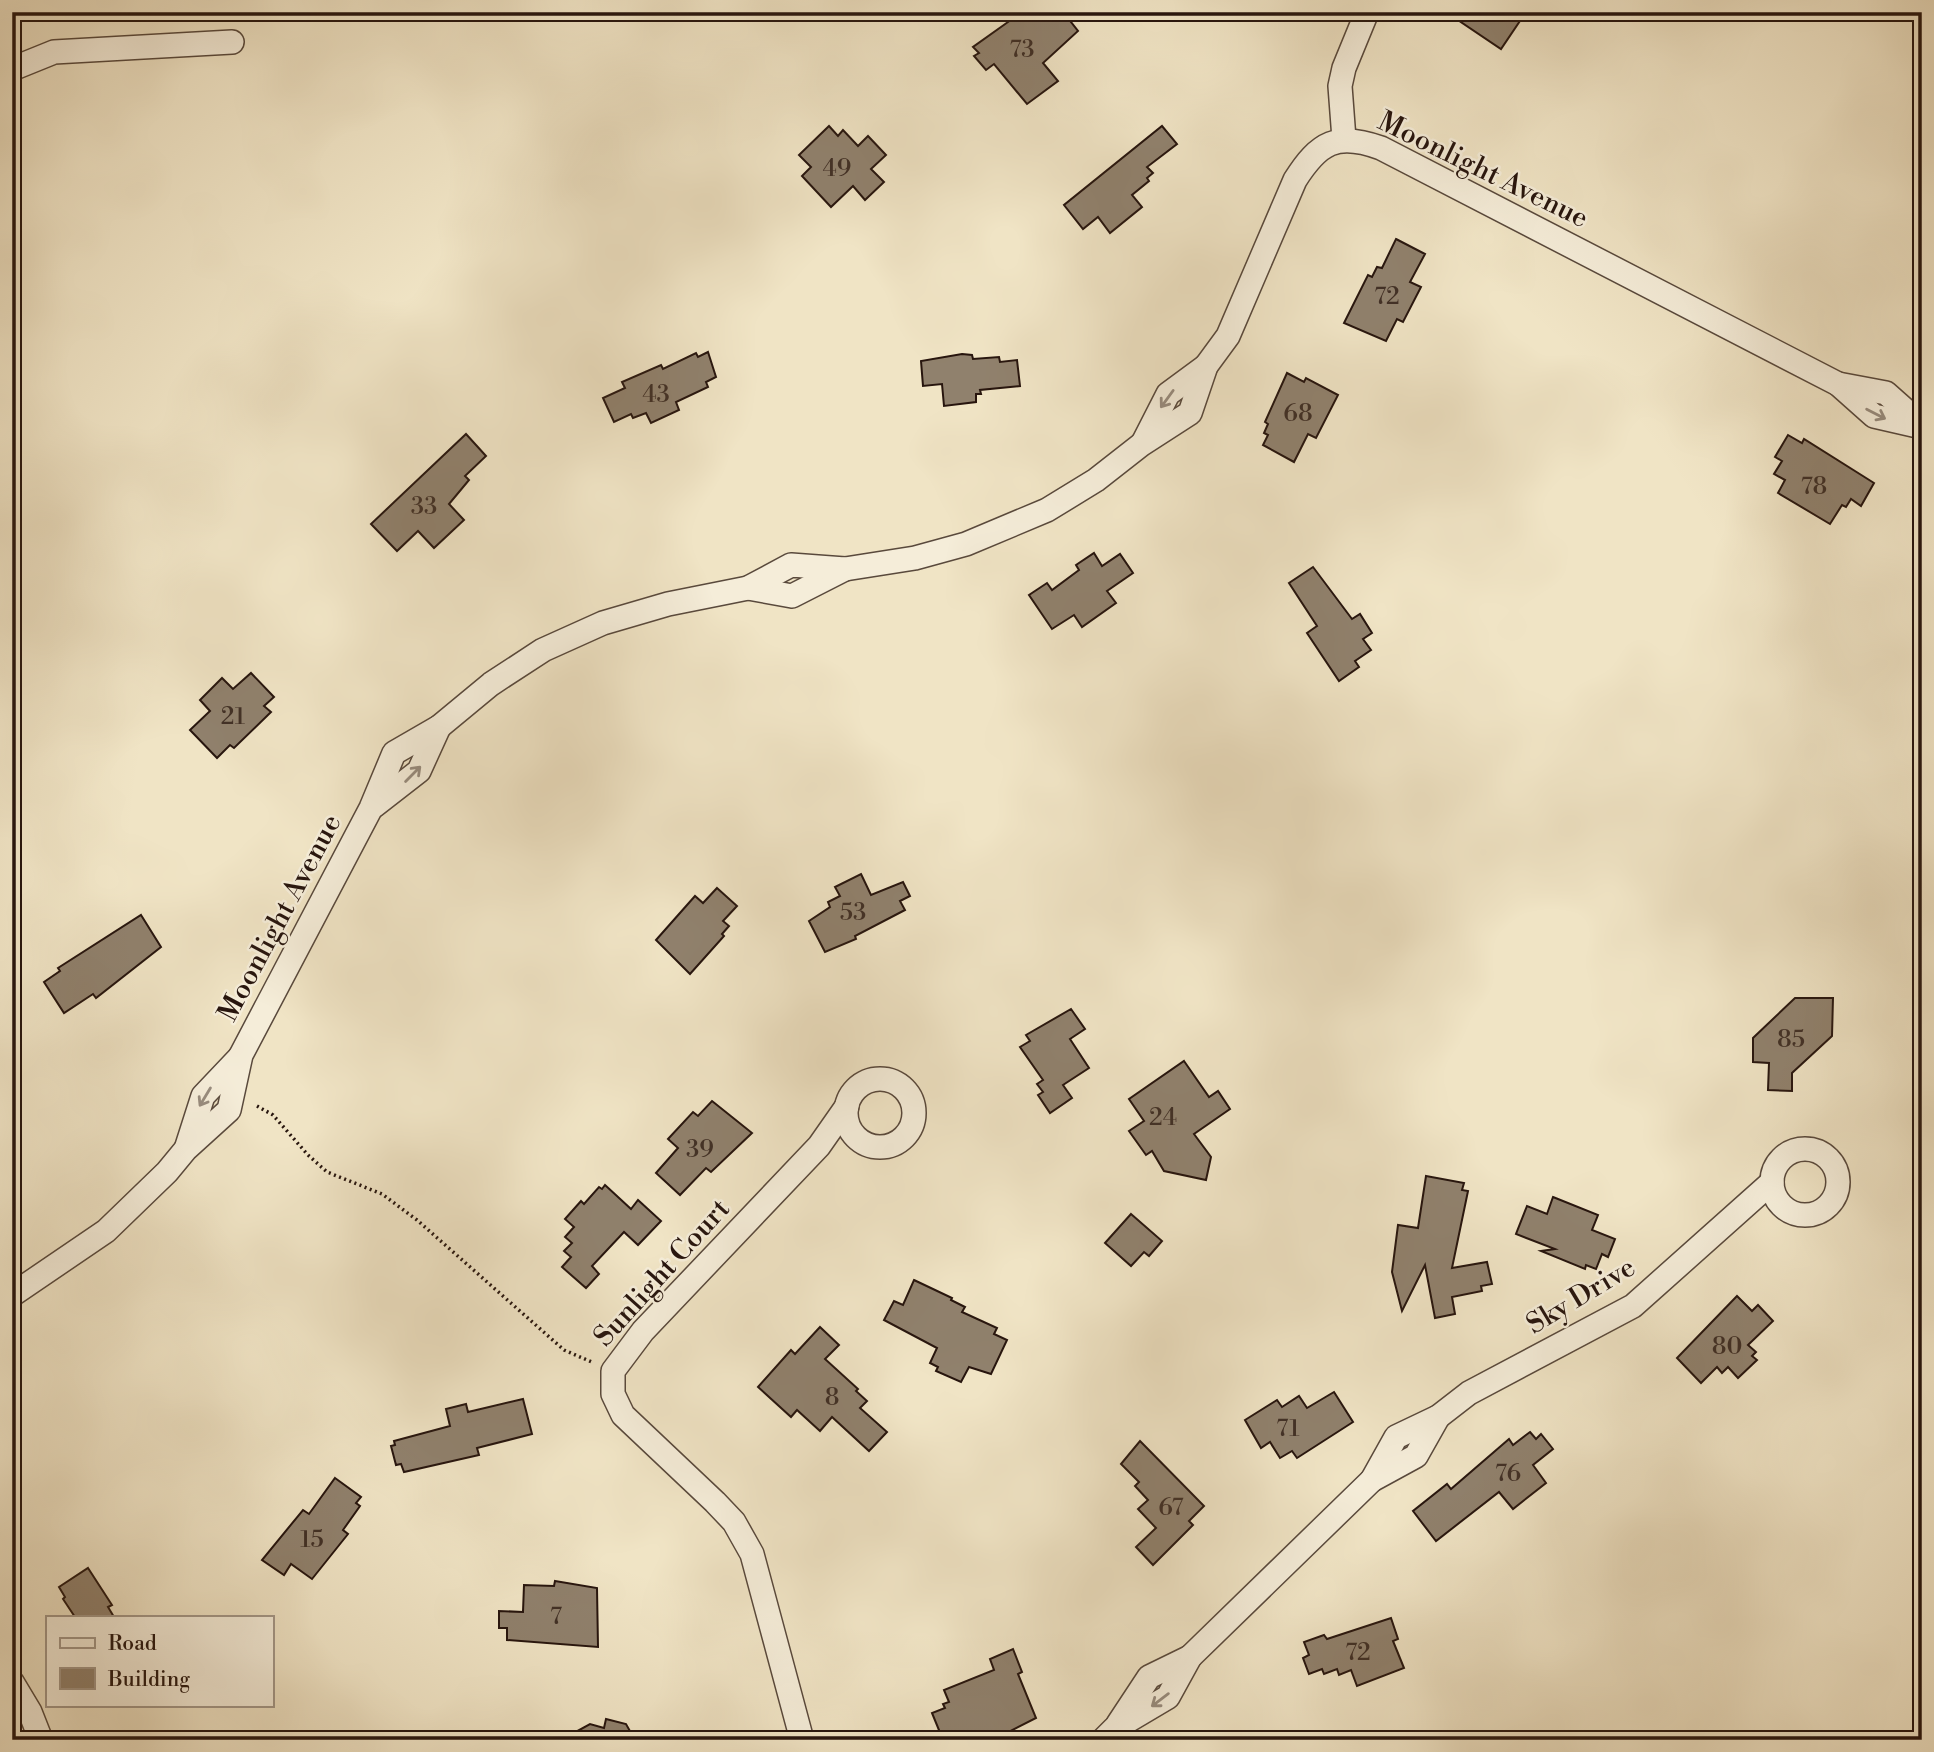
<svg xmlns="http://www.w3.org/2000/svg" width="1934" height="1752" viewBox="0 0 1934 1752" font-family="'Libre Bodoni',serif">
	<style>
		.building { fill: #90816d; stroke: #27150e; stroke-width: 2 }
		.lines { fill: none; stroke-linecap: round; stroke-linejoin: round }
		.street-casing { stroke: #59493c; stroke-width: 26 }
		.path { stroke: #27150e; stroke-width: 3.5; stroke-dasharray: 2 3.5; stroke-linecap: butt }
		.street { stroke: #f5edd9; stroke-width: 23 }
		.oneway { stroke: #988c7e }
		.labels { text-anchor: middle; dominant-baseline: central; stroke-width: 5; stroke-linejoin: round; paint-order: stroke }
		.number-label { font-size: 24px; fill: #413026 }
		.street-label { font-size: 28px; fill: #27150e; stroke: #f5edd9 }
	</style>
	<rect width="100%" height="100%" fill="#f0e4c5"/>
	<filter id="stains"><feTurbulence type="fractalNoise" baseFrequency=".00286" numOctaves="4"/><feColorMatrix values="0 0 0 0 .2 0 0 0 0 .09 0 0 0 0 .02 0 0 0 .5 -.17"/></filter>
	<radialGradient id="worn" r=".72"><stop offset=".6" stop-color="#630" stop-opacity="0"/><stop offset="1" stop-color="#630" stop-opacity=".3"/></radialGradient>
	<g class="building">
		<polygon points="1022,12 1049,12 1055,19 1063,12 1078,31 1043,63 1058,81 1027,104 994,64 986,70 974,56 979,53 973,47"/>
		<polygon points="1446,12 1526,12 1501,49"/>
		<polygon points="829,126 838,136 843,130 858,146 868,136 886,155 871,169 884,182 865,200 853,186 831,207 802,176 811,167 799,155"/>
		<polygon points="1162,126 1177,144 1147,167 1153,173 1147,178 1149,181 1132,195 1142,207 1110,233 1098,217 1083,229 1064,205"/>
		<polygon points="1396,239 1425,254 1410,282 1421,287 1403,322 1397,319 1386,341 1344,323 1368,275 1372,277 1377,267 1382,268"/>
		<polygon points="708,352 716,377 706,382 708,387 676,402 679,410 651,423 646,413 633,418 631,414 614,422 603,398 625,388 622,382 661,365 663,369 696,353 698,357"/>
		<polygon points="962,354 972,355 973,359 999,357 1000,362 1017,360 1020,386 980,390 981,394 976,394 976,402 944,406 942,384 923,386 921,361"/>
		<polygon points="1287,373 1304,382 1306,378 1338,395 1316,438 1308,434 1294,462 1263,445 1268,435 1264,433 1268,424 1265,422"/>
		<polygon points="466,434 486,456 465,476 469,480 449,504 464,520 434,548 418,531 397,551 371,524"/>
		<polygon points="1788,435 1802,443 1804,439 1874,483 1861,506 1851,499 1846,507 1842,505 1830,524 1778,493 1785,480 1774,474 1782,461 1775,457"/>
		<polygon points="1094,553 1102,566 1120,554 1133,573 1107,591 1116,603 1082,627 1074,615 1052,629 1029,595 1047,583 1052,590 1079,570 1076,565"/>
		<polygon points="1313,567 1352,619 1360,614 1372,633 1363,639 1371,650 1355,661 1359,667 1339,681 1307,633 1317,626 1289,583"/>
		<polygon points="251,673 274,697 264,706 271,712 234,748 230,745 217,758 190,730 210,711 200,700 222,678 233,689"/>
		<polygon points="861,874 871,895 903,882 910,896 900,901 905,910 855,936 856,939 825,952 809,921 830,907 828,902 840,896 835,887"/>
		<polygon points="717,888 737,906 723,921 729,926 722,934 724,936 690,974 656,940 695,896 703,903"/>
		<polygon points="141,915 161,947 96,998 93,994 64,1013 44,982 60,971 58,968"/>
		<polygon points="1795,998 1833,998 1832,1036 1792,1073 1792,1091 1768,1090 1769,1063 1753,1062 1753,1038"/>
		<polygon points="1071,1009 1085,1029 1070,1039 1089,1068 1063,1085 1072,1098 1050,1113 1038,1095 1043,1092 1037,1084 1043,1080 1020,1047 1030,1041 1026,1035"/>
		<polygon points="1184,1061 1209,1097 1218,1091 1230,1109 1194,1134 1211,1157 1206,1180 1164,1171 1152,1151 1146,1155 1129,1131 1144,1121 1129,1099"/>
		<polygon points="712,1101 752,1133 711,1172 706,1168 680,1195 656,1173 678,1148 668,1139 693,1112 698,1116"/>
		<polygon points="1426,1176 1464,1183 1462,1190 1468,1191 1452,1268 1487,1262 1492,1284 1481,1286 1482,1291 1452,1297 1455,1314 1435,1318 1425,1265 1402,1311 1392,1272 1398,1225 1418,1228"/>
		<polygon points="605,1185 631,1209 638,1200 661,1221 638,1245 624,1232 592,1266 599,1274 586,1288 562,1267 571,1257 564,1251 572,1243 565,1237 574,1227 565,1219 581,1201 584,1204 599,1187 602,1189"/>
		<polygon points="1553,1197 1598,1215 1592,1230 1615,1239 1608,1257 1602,1254 1596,1269 1586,1265 1585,1269 1541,1251 1555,1249 1516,1234 1527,1206 1547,1214"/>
		<polygon points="1131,1214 1162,1241 1149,1256 1144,1252 1131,1266 1105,1243"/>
		<polygon points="914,1280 952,1298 951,1300 965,1307 962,1312 997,1328 994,1334 1007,1340 991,1374 969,1367 961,1382 936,1371 938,1367 930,1363 937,1348 884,1320 894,1301 903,1305"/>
		<polygon points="1737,1296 1752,1311 1758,1305 1773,1321 1748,1345 1756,1352 1752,1356 1757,1360 1738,1378 1728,1367 1722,1373 1717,1367 1701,1383 1677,1358"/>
		<polygon points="820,1327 839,1345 825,1359 858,1389 856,1391 867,1401 860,1408 887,1432 869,1451 832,1417 820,1431 797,1410 791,1417 758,1387 791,1350 795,1354"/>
		<polygon points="1334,1392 1353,1422 1297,1458 1292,1451 1280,1458 1270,1442 1261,1448 1245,1420 1277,1400 1282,1407 1299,1396 1307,1408"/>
		<polygon points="523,1399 532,1434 477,1448 479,1455 404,1472 401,1464 396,1465 391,1446 395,1445 394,1441 450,1426 446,1409 466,1404 468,1412"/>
		<polygon points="1530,1432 1536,1439 1541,1434 1553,1449 1533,1465 1546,1483 1513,1509 1499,1492 1436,1541 1413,1511 1447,1484 1451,1489 1509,1439 1513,1445"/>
		<polygon points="1140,1441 1204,1506 1189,1521 1193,1525 1153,1565 1136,1547 1156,1528 1138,1509 1148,1500 1135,1486 1139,1482 1121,1464"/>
		<polygon points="335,1478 361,1497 356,1503 360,1506 343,1530 348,1534 312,1579 291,1564 284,1575 262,1560 303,1510 309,1514"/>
		<polygon points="88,1568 112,1605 108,1607 114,1617 75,1617 63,1599 65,1597 59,1587"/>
		<polygon points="555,1581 597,1588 598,1647 507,1640 507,1628 499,1628 499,1611 523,1612 524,1585 554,1586"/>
		<polygon points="1391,1618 1398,1639 1393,1641 1404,1668 1357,1686 1351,1670 1339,1675 1337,1669 1324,1674 1322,1669 1309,1674 1303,1658 1309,1655 1304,1642 1324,1635 1327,1639"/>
		<polygon points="1013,1649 1022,1672 1018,1674 1036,1718 993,1740 943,1740 932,1713 945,1708 943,1704 949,1702 944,1690 994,1670 990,1659"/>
		<polygon points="606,1719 626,1724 635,1740 561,1740 590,1724 604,1728"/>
	</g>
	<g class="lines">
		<defs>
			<g id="street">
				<polyline points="12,69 54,52 232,42"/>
				<polyline points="1344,139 1340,86 1344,68 1367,12"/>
				<polyline points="1838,384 1886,393 1922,425"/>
				<polyline points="1144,441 1168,394 1206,366"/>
				<polyline points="748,588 792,596 845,569"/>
				<polyline points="374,806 419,771 439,727"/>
				<circle cx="880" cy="1113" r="34"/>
				<polyline points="187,1146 203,1096 240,1057"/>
				<circle cx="1805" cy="1182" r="33"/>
				<path d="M 12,1295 L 106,1231 L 167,1172 L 186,1149 L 229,1110 L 241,1055 L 371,808 L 394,753 L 439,727 L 491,684 L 543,650 L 603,623 L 668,604 L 748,588 L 791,565 L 845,569 L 915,558 L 966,544 L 1047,510 L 1096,480 L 1142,444 L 1190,413 L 1206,366 L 1228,336 L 1295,180 C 1319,142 1337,132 1381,148 L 1838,384 L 1874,416 L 1922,427"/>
				<polyline points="1372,1480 1396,1437 1438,1417 1469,1393 1633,1306 1772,1182"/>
				<polyline points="12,1682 30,1712 41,1740"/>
				<polyline points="1118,1724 1149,1677 1190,1657"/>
				<polyline points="802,1740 752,1554 734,1522 715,1502 623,1415 613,1394 613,1371 643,1331 819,1146 847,1106"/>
				<polyline points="1103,1740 1114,1729 1168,1697 1190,1657 1372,1480 1416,1456 1438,1417"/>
			</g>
		</defs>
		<use href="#street" class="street-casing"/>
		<polyline class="path" points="257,1106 273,1115 308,1155 327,1172 382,1194 417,1220 564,1350 594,1363"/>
		<use href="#street" class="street"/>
	</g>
	<defs><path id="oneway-shaft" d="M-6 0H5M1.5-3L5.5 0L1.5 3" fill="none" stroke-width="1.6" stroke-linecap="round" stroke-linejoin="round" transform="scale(1.75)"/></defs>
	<g class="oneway">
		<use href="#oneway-shaft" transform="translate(1167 399) rotate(126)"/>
		<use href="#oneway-shaft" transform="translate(1876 414) rotate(27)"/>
		<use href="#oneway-shaft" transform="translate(413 774) rotate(-45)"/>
		<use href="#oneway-shaft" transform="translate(205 1097) rotate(121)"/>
		<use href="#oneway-shaft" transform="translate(1160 1700) rotate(143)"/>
	</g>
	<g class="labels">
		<g class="number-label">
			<text x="1022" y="50">73</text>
			<text x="837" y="169">49</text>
			<text x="1387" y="297">72</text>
			<text x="656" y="395">43</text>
			<text x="1298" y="414">68</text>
			<text x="1814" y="487">78</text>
			<text x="424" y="507">33</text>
			<text x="233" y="717">21</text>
			<text x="853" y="913">53</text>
			<text x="1791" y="1040">85</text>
			<text x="1163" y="1118">24</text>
			<text x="700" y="1150">39</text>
			<text x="1727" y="1347">80</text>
			<text x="832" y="1398">8</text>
			<text x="1288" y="1429">71</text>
			<text x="1508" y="1474">76</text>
			<text x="1171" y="1508">67</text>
			<text x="312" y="1540">15</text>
			<text x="556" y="1617">7</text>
			<text x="1358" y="1653">72</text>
		</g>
		<g class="street-label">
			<text transform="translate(1483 170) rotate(26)">Moonlight Avenue</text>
			<text transform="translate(280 918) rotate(-62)">Moonlight Avenue</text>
			<text transform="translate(662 1273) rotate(-48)">Sunlight Court</text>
			<text transform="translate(1581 1296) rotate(-31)">Sky Drive</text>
		</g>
	</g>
	<rect width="1934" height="1752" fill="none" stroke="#f0e4c5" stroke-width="42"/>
	<rect x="14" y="14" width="1906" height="1724" fill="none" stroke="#27150e" stroke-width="3.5"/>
	<rect x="21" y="21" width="1892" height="1710" fill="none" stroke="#27150e" stroke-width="2"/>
	<rect x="46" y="1616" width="228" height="91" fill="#f5edd9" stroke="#a39788" stroke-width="2"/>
	<rect x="60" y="1638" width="35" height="10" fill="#f5edd9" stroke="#a39788" stroke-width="2"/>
	<text x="108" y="1650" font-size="21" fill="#27150e">Road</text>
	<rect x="60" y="1668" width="35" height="21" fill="#90816d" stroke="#a39788" stroke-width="2"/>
	<text x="108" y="1686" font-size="21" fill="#27150e">Building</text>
	<rect width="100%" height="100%" filter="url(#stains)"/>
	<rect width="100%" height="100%" fill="url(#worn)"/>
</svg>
